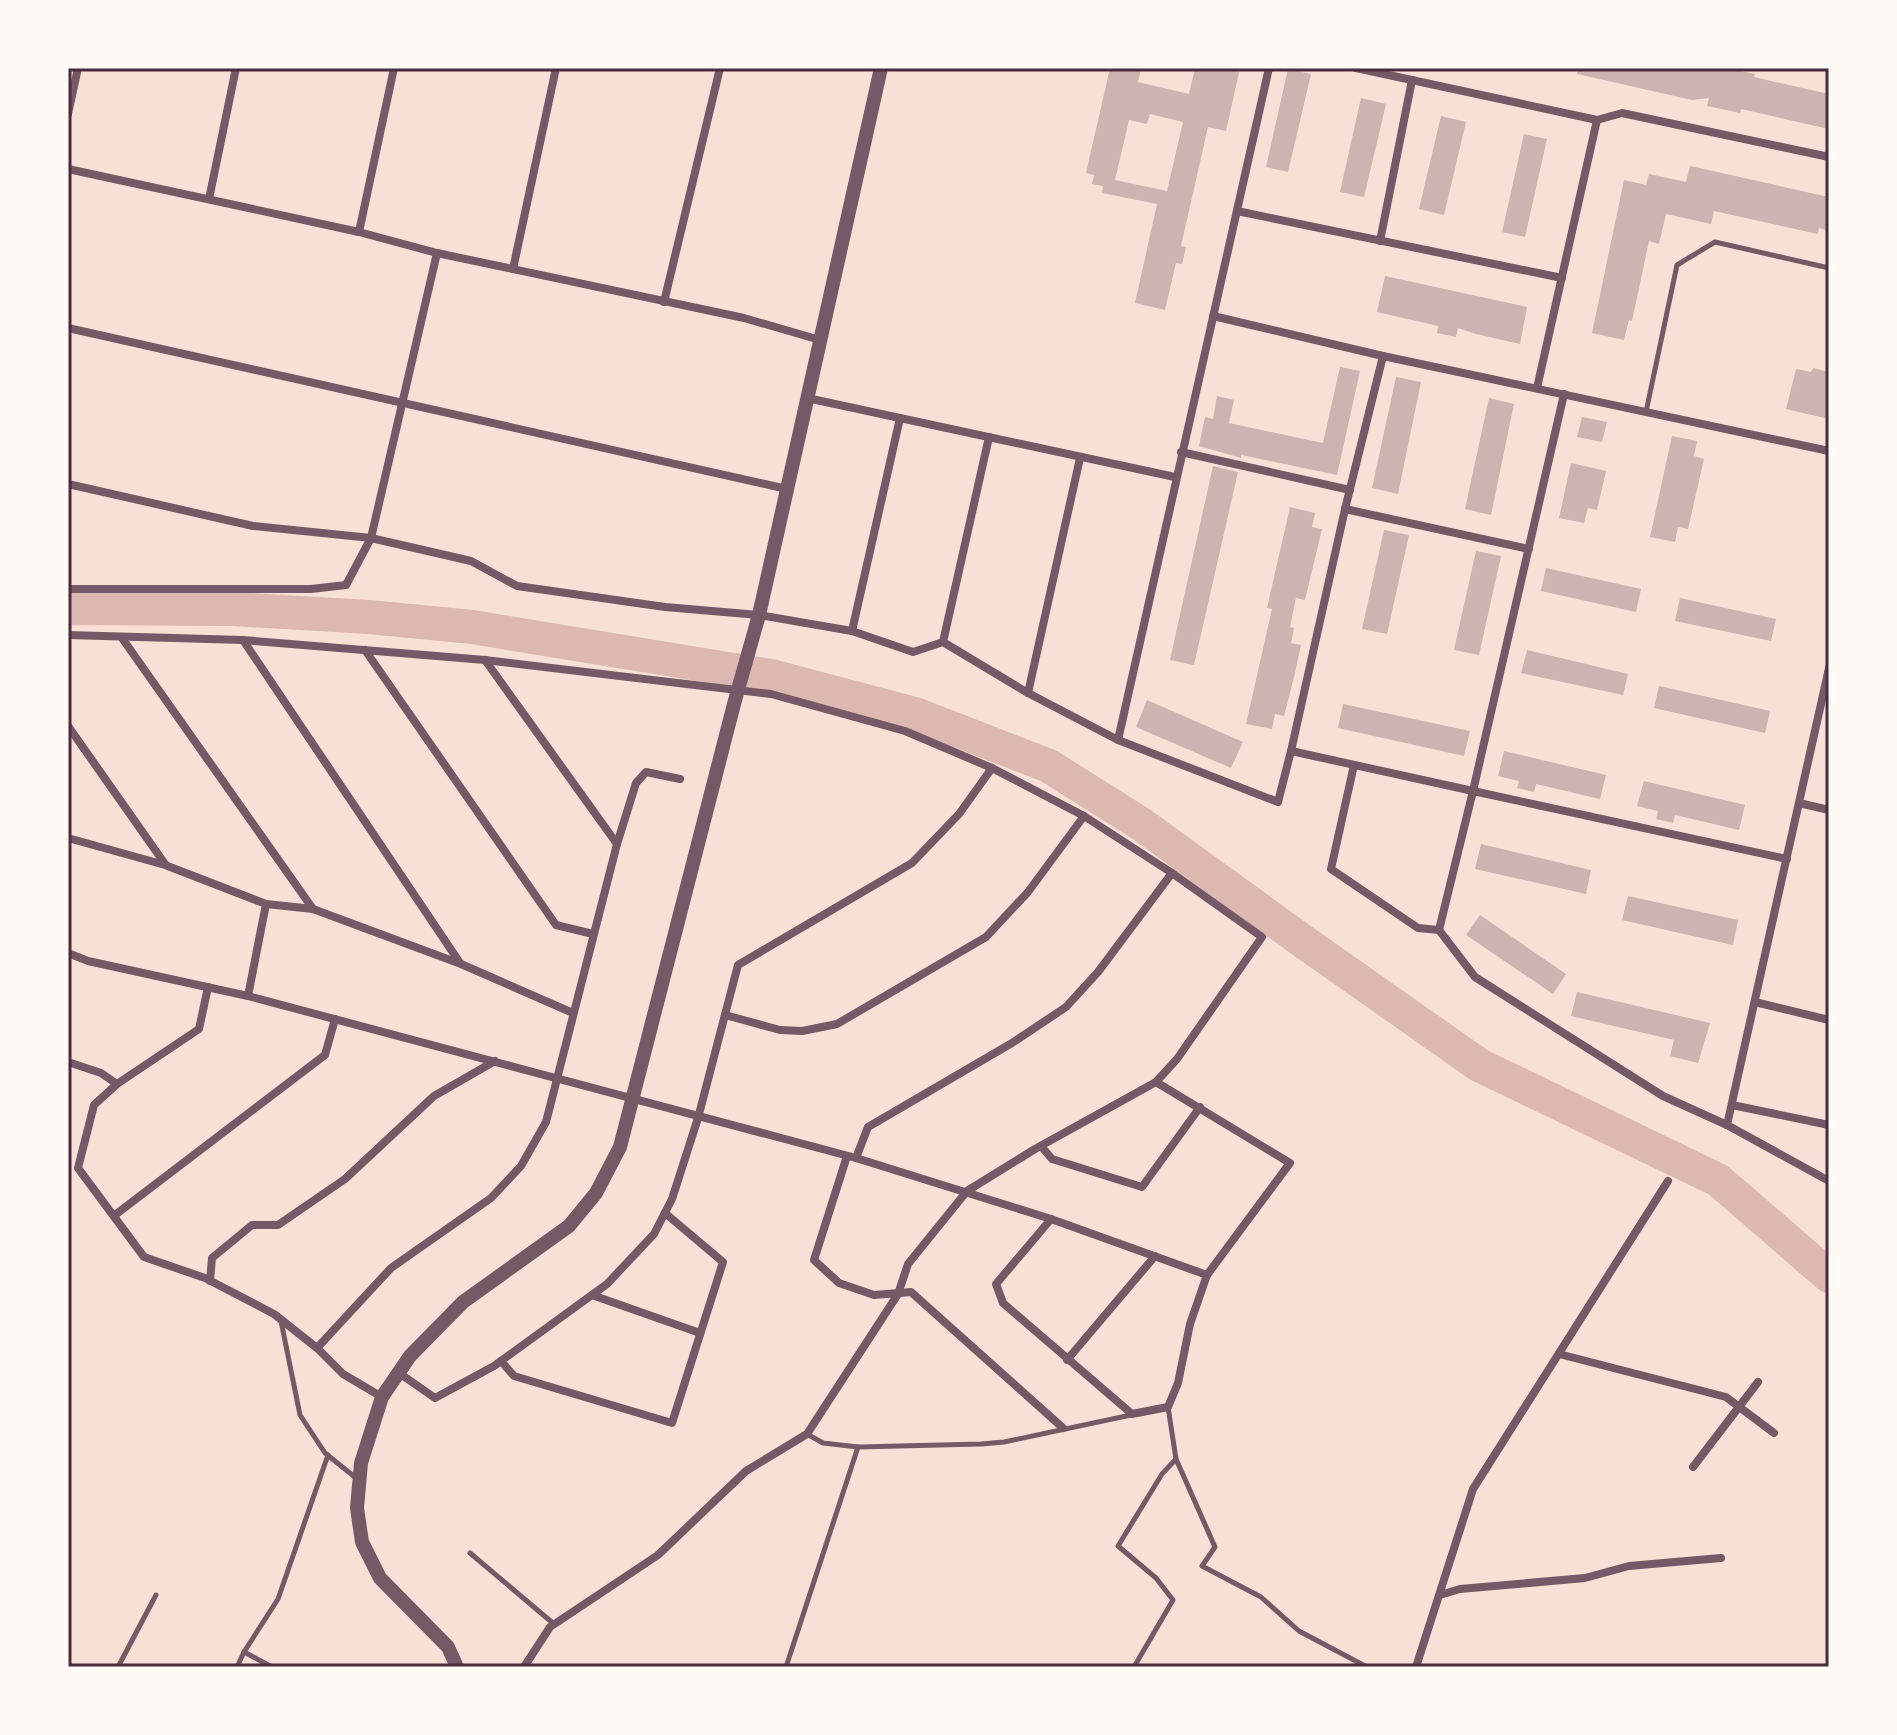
<svg xmlns="http://www.w3.org/2000/svg" width="1897" height="1735" viewBox="0 0 1897 1735" font-family="Helvetica,sans-serif">
	<rect width="100%" height="100%" fill="#f7e1d7"/>
	<g fill="none" stroke-linecap="round" stroke-linejoin="round">
		<polyline stroke="#dcb8b0" stroke-width="34" points="68,608 233,609 369,617 472,627 771,676 918,715 1049,766 1141,824 1304,942 1479,1065 1718,1180 1829,1276"/>
	</g>
	<g fill="#ccb4b1" fill-rule="evenodd">
		<path d="M 1110,68 L 1141,68 L 1138,82 L 1189,94 L 1195,68 L 1240,68 L 1226,131 L 1208,127 L 1181,246 L 1186,247 L 1182,264 L 1176,263 L 1165,310 L 1135,303 L 1157,204 L 1102,193 L 1103,186 L 1092,184 L 1094,175 L 1086,173 ZM 1150,114 L 1183,122 L 1167,191 L 1115,180 L 1129,120 L 1147,124 Z"/>
		<polygon points="1578,68 1727,68 1755,74 1754,77 1829,94 1829,129 1741,109 1740,113 1707,106 1709,98 1692,100 1577,74"/>
		<polygon points="1288,69 1311,74 1288,172 1266,167"/>
		<polygon points="1361,98 1386,104 1364,197 1340,192"/>
		<polygon points="1441,116 1466,122 1444,215 1419,209"/>
		<polygon points="1524,134 1547,139 1525,237 1502,232"/>
		<polygon points="1690,166 1829,197 1829,231 1819,228 1818,234 1714,211 1711,224 1666,214 1659,244 1649,241 1632,321 1629,320 1624,340 1592,333 1624,180 1646,185 1649,174 1686,182"/>
		<polygon points="1385,276 1527,307 1520,344 1476,334 1458,328 1456,337 1437,333 1438,326 1377,312"/>
		<polygon points="1340,367 1360,371 1337,475 1241,455 1241,458 1199,446 1205,417 1213,419 1217,396 1234,400 1229,423 1323,443"/>
		<polygon points="1813,368 1829,372 1829,419 1786,409 1796,369 1811,372"/>
		<polygon points="1396,377 1421,382 1398,494 1372,488"/>
		<polygon points="1489,398 1514,404 1491,515 1465,509"/>
		<polygon points="1582,417 1607,422 1602,442 1577,437"/>
		<polygon points="1672,436 1697,441 1694,456 1704,459 1688,529 1678,527 1675,542 1650,537"/>
		<polygon points="1571,463 1606,471 1597,510 1588,508 1584,523 1559,518"/>
		<polygon points="1213,466 1238,472 1194,665 1170,660"/>
		<polygon points="1290,507 1315,513 1312,527 1322,529 1305,600 1296,598 1290,627 1294,628 1291,643 1301,645 1294,677 1284,716 1275,714 1272,729 1246,724 1272,609 1267,608"/>
		<polygon points="1384,530 1409,535 1387,634 1362,629"/>
		<polygon points="1476,551 1501,556 1479,655 1454,650"/>
		<polygon points="1546,568 1641,589 1636,612 1541,591"/>
		<polygon points="1680,598 1776,619 1771,641 1675,621"/>
		<polygon points="1527,650 1628,674 1623,695 1521,673"/>
		<polygon points="1659,686 1770,711 1765,733 1654,708"/>
		<polygon points="1147,700 1243,742 1231,768 1136,727"/>
		<polygon points="1343,704 1470,731 1464,756 1338,728"/>
		<polygon points="1504,751 1606,775 1600,799 1536,784 1534,792 1517,788 1519,781 1498,776"/>
		<polygon points="1644,781 1745,805 1739,830 1675,815 1673,823 1656,819 1658,811 1637,806"/>
		<polygon points="1481,844 1591,870 1586,894 1475,869"/>
		<polygon points="1628,896 1738,920 1733,945 1622,920"/>
		<polygon points="1480,915 1566,974 1553,994 1466,935"/>
		<polygon points="1577,992 1710,1023 1698,1063 1670,1056 1674,1040 1571,1016"/>
	</g>
	<g fill="none" stroke-linecap="round" stroke-linejoin="round">
		<g stroke="#755966" stroke-width="5">
			<polyline points="1646,412 1677,265 1715,242 1829,268"/>
			<polyline points="281,1321 300,1415 325,1453 356,1478"/>
			<polyline points="1168,1407 1176,1459 1215,1547 1202,1566 1261,1597 1299,1631 1367,1667"/>
			<polyline points="807,1434 823,1443 858,1447 981,1444 1004,1442 1131,1415"/>
			<polyline points="470,1553 554,1624"/>
			<polyline points="244,1652 278,1599 328,1455"/>
			<polyline points="118,1667 156,1595"/>
			<polyline points="237,1667 244,1652 272,1667"/>
			<polyline points="786,1667 858,1447"/>
			<polyline points="1134,1667 1173,1600 1156,1578 1118,1546 1162,1474 1176,1459"/>
		</g>
		<g stroke="#755966" stroke-width="8">
			<polyline points="1356,68 1597,120 1622,113 1829,157"/>
			<polyline points="68,114 78,68"/>
			<polyline points="68,169 359,232 437,253 744,318 820,340"/>
			<polyline points="209,199 236,68"/>
			<polyline points="1237,211 1562,278"/>
			<polyline points="359,232 394,68"/>
			<polyline points="1380,241 1412,80"/>
			<polyline points="513,269 556,68"/>
			<polyline points="664,302 720,68"/>
			<polyline points="1213,316 1383,356 1829,451"/>
			<polyline points="68,328 787,489"/>
			<polyline points="1383,356 1345,509 1291,751 1473,791 1439,930 1475,977 1663,1096 1727,1125 1829,1181"/>
			<polyline points="1537,388 1597,120"/>
			<polyline points="1564,394 1473,791 1787,859"/>
			<polyline points="807,398 1175,477"/>
			<polyline points="1181,452 1350,490"/>
			<polyline points="68,484 253,526 371,538 471,561 517,586 665,607 759,615 852,631 913,652 943,642 1028,693 1118,740 1269,68"/>
			<polyline points="1345,509 1529,549"/>
			<polyline points="68,589 311,589 346,585 371,538 437,253"/>
			<polyline points="852,631 900,418"/>
			<polyline points="68,635 243,640 485,660 771,694 905,731 992,768 1084,816 1172,873 1262,937 1177,1059 1156,1082 1290,1163 1207,1275 1051,1219 856,1158 248,996 88,961 68,953"/>
			<polyline points="122,638 313,909"/>
			<polyline points="243,640 460,963"/>
			<polyline points="943,642 989,437"/>
			<polyline points="365,650 556,925 593,934"/>
			<polyline points="1028,693 1080,458"/>
			<polyline points="68,726 165,864"/>
			<polyline points="1118,740 1278,802 1291,751"/>
			<polyline points="1354,765 1331,869 1418,928 1439,930"/>
			<polyline points="1799,803 1829,810"/>
			<polyline points="68,838 165,865 266,904 313,909 461,964 573,1013"/>
			<polyline points="617,844 636,783 646,772 680,779"/>
			<polyline points="248,996 266,904"/>
			<polyline points="1755,1002 1829,1020"/>
			<polyline points="725,1015 780,1030 802,1031 837,1024 986,937 1028,892 1084,816"/>
			<polyline points="68,1062 101,1073 117,1084 94,1105 78,1168 144,1257 205,1278 274,1314 317,1348 343,1374 382,1397"/>
			<polyline points="117,1084 199,1029 208,987"/>
			<polyline points="1732,1105 1829,1125"/>
			<polyline points="1727,1125 1829,668"/>
			<polyline points="1041,1146 1052,1159 1142,1187 1200,1107"/>
			<polyline points="847,1156 814,1260 839,1283 874,1295 911,1292 1063,1428"/>
			<polyline points="856,1158 868,1127 1012,1043 1066,1007 1098,972 1172,873"/>
			<polyline points="115,1215 325,1055 335,1019"/>
			<polyline points="1051,1219 996,1284 1003,1303 1132,1414 1168,1407 1178,1383 1190,1324 1207,1275"/>
			<polyline points="210,1281 212,1258 252,1225 278,1225 345,1179 434,1096 495,1061"/>
			<polyline points="592,1295 700,1333"/>
			<polyline points="317,1348 391,1268 491,1198 521,1166 546,1122 617,844 485,660"/>
			<polyline points="1559,1354 1726,1397 1774,1433"/>
			<polyline points="1067,1360 1155,1256"/>
			<polyline points="501,1361 514,1376 672,1423 723,1262 665,1213"/>
			<polyline points="399,1373 435,1398 494,1366 607,1284 654,1234 672,1199 698,1118 738,965 912,863 959,814 992,768"/>
			<polyline points="1693,1467 1758,1382"/>
			<polyline points="1440,1595 1460,1589 1585,1578 1629,1566 1721,1558"/>
			<polyline points="524,1667 550,1627 658,1555 746,1471 807,1434 898,1294 908,1264 967,1191 1035,1149 1156,1082"/>
			<polyline points="1416,1667 1473,1489 1668,1181"/>
		</g>
		<polyline stroke="#755966" stroke-width="14" points="457,1667 448,1647 380,1578 362,1542 357,1508 361,1463 382,1397 410,1356 463,1302 569,1226 596,1193 620,1147 734,704 759,615 881,68"/>
	</g>
	<rect width="1897" height="1735" fill="none" stroke="#fffaf5" stroke-width="140"/>
	<rect x="70" y="70" width="1757" height="1595" fill="none" stroke="#4a2c40" stroke-width="3"/>
</svg>
